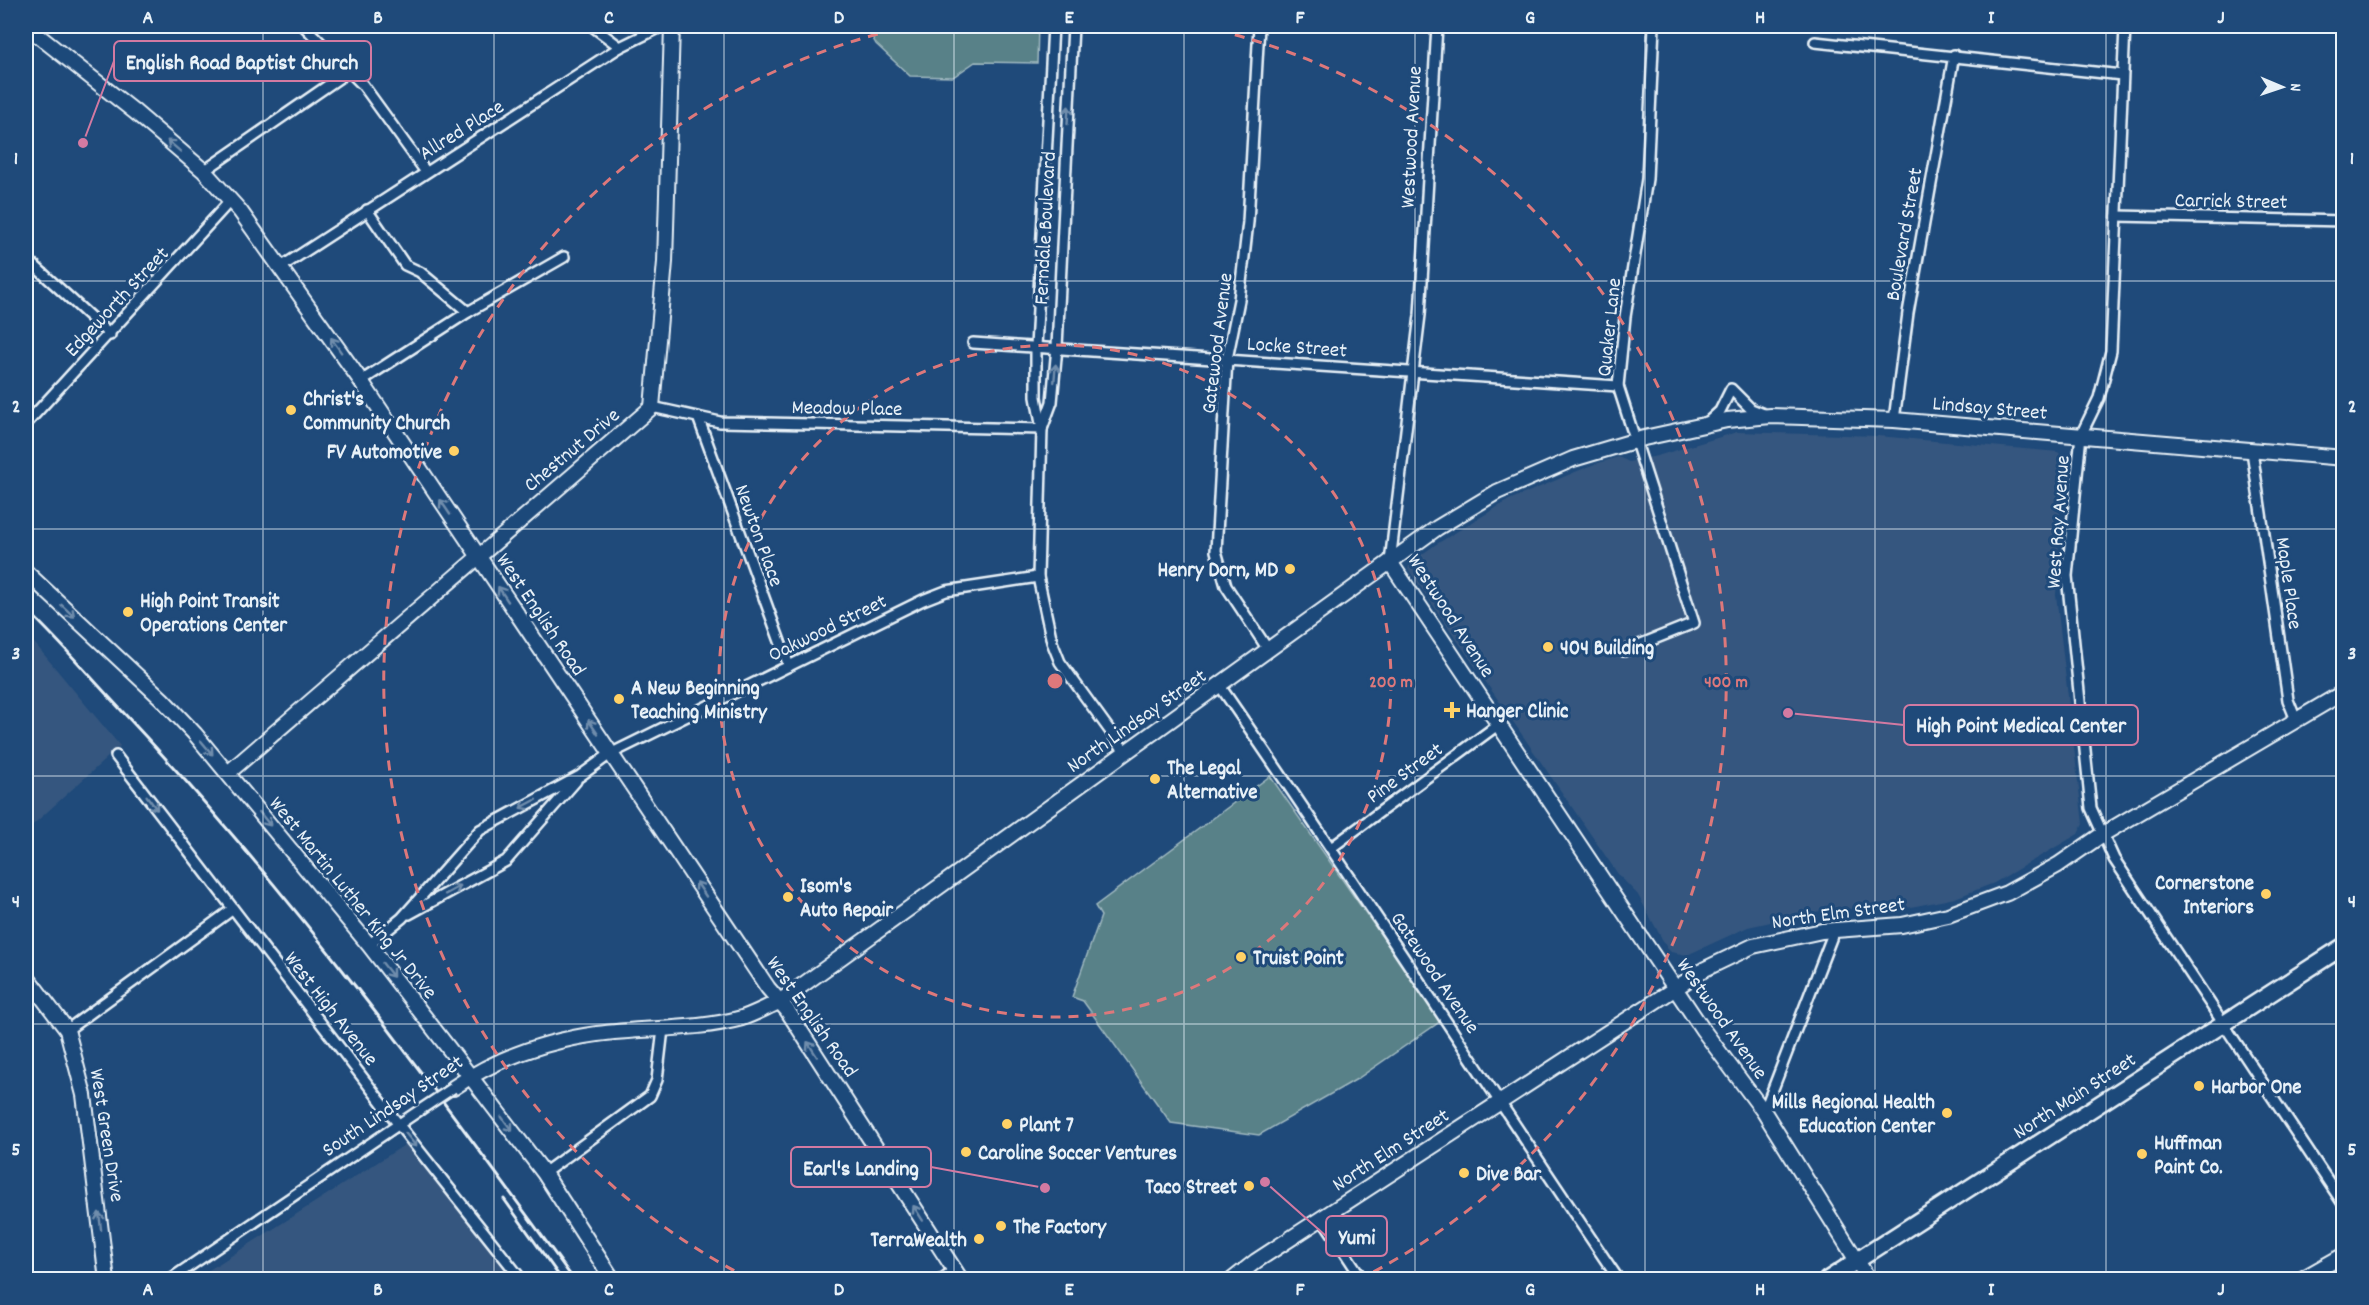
<svg xmlns="http://www.w3.org/2000/svg" width="2369" height="1305" viewBox="0 0 2369 1305" font-family="Dekko,sans-serif">
	<rect width="100%" height="100%" fill="#1f4a7a"/>
	<filter id="ink" filterUnits="userSpaceOnUse"><feTurbulence type="fractalNoise" baseFrequency=".0167" numOctaves="2"/><feDisplacementMap in="SourceGraphic" scale="12" xChannelSelector="R" yChannelSelector="G"/><feConvolveMatrix kernelMatrix="1 2 1 2 8 2 1 2 1" color-interpolation-filters="sRGB"/></filter>
	<g filter="url(#ink)">
		<g fill="#36577f">
			<polygon points="1737,432 1878,436 2058,452 2063,458 2056,595 2083,824 2078,834 1994,883 1955,898 1906,908 1831,909 1810,913 1748,927 1687,955 1671,952 1667,948 1638,895 1618,874 1408,569 1410,563 1435,545 1509,500 1592,465 1618,457 1629,462 1657,456"/>
			<polygon points="26,633 120,746 26,831"/>
			<polygon points="406,1144 515,1279 195,1279"/>
		</g>
		<g fill="#598188" stroke="#a0b9c0" stroke-width="1.5">
			<polygon points="866,26 1038,26 1037,63 975,62 953,77 910,76 876,44"/>
			<polygon points="1270,776 1441,1021 1357,1079 1259,1135 1171,1123 1083,1001 1072,997 1101,916 1095,906"/>
		</g>
		<g fill="none" stroke-linecap="round" stroke-linejoin="round">
			<defs>
				<g id="street">
					<polyline points="304,26 363,85 426,172"/>
					<polyline points="592,26 620,47"/>
					<polyline points="1053,26 1036,347 1036,397 1042,429 1038,577 1052,642 1060,662 1126,753"/>
					<polyline points="1259,26 1248,222 1239,300 1227,359 1216,551 1226,586 1269,651"/>
					<polyline points="2125,26 2111,351 2099,398 2081,435 2067,576 2091,808 2114,859 2344,1205"/>
					<polyline points="1815,42 2122,75"/>
					<polyline points="204,171 349,71"/>
					<polyline points="367,210 405,265 420,272 468,312"/>
					<polyline points="2117,216 2344,221"/>
					<polyline points="26,258 110,335"/>
					<polyline points="281,267 620,47 663,26"/>
					<polyline points="973,343 1618,386"/>
					<polyline points="361,381 468,312 564,257"/>
					<polyline points="652,407 720,422 1042,429"/>
					<polyline points="698,417 789,666"/>
					<polyline points="1894,420 1908,313 1954,55"/>
					<polyline points="1708,422 1720,411 1731,389 1751,409 1766,415"/>
					<polyline points="26,424 231,200"/>
					<polyline points="1042,429 1052,402 1057,347 1073,26"/>
					<polyline points="2252,451 2288,700 2296,720"/>
					<polyline points="1390,562 1420,315 1437,26"/>
					<polyline points="1624,651 1694,623 1618,386 1625,317 1647,179 1654,26"/>
					<path d="M 1220,686 C 1356,882 1485,1082 1619,1280"/>
					<polyline points="116,756 399,1125 522,1280"/>
					<polyline points="1331,848 1499,724"/>
					<polyline points="409,914 506,861 576,781"/>
					<polyline points="369,945 402,918 480,830 580,776 610,754 923,600 946,591 1038,577"/>
					<polyline points="26,996 36,988"/>
					<polyline points="67,1030 233,909"/>
					<polyline points="1764,1112 1834,931"/>
					<polyline points="544,1173 650,1096 657,1080 663,1029"/>
					<polyline points="1322,1218 1363,1280"/>
					<polyline points="169,1280 420,1110"/>
					<polyline points="941,1280 955,1269"/>
				</g>
				<g id="secondary">
					<polyline points="26,26 135,112 204,171 240,211 361,381 768,988 787,1010 961,1280"/>
					<polyline points="1390,562 1703,1030 1764,1112 1869,1280"/>
					<polyline points="26,572 162,699 195,734 369,945 470,1076 544,1173 613,1280"/>
					<polyline points="228,773 652,407 665,262 672,26"/>
					<polyline points="26,976 67,1030 84,1095 107,1280"/>
					<path d="M 453,1088 C 495,1059 546,1041 597,1034 C 645,1027 695,1031 742,1018 C 754,1014 767,1007 779,1002 L 1437,528 L 1497,492 L 1573,459 L 1644,438 L 1727,420 L 1771,416 L 1894,420 L 2344,458"/>
					<polyline points="1232,1280 1256,1261 1705,969 1753,946 1822,931 1902,925 1948,915 2007,893 2058,865 2103,834 2344,692"/>
					<polyline points="2300,1280 2344,1255"/>
					<polyline points="2333,1280 2344,1272"/>
				</g>
				<polyline id="primary" points="1827,1280 2344,946"/>
			</defs>
			<use href="#street" stroke="#e8f1f8" stroke-width="14"/>
			<use href="#secondary" stroke="#e8f1f8" stroke-width="18"/>
			<use href="#primary" stroke="#e8f1f8" stroke-width="20"/>
			<use href="#street" stroke="#1f4a7a" stroke-width="9"/>
			<use href="#secondary" stroke="#1f4a7a" stroke-width="14"/>
			<use href="#primary" stroke="#1f4a7a" stroke-width="15"/>
			<g stroke="#e8f1f8" stroke-width="3">
				<path d="M 26,609 C 60,641 90,677 122,711 C 288,888 431,1083 574,1280"/>
				<polyline points="504,1199 562,1280"/>
			</g>
			<defs>
				<polyline id="street-bridge" points="420,1110 453,1088"/>
			</defs>
			<use href="#street-bridge" stroke="#e8f1f8" stroke-width="14" stroke-linecap="butt"/>
			<use href="#street-bridge" stroke="#1f4a7a" stroke-width="9"/>
		</g>
		<defs><path id="oneway-shaft" d="M-6 0H5M1.5-3L5.5 0L1.5 3" fill="none" stroke-width="1.6" stroke-linecap="round" stroke-linejoin="round" transform="scale(1.5)"/></defs>
		<g stroke="#6f8dac">
			<use href="#oneway-shaft" transform="translate(1068 115) rotate(-87)"/>
			<use href="#oneway-shaft" transform="translate(174 146) rotate(-139)"/>
			<use href="#oneway-shaft" transform="translate(336 345) rotate(-125)"/>
			<use href="#oneway-shaft" transform="translate(1055 373) rotate(-85)"/>
			<use href="#oneway-shaft" transform="translate(445 507) rotate(-124)"/>
			<use href="#oneway-shaft" transform="translate(503 594) rotate(-124)"/>
			<use href="#oneway-shaft" transform="translate(68 611) rotate(43)"/>
			<use href="#oneway-shaft" transform="translate(593 727) rotate(-124)"/>
			<use href="#oneway-shaft" transform="translate(207 748) rotate(50)"/>
			<use href="#oneway-shaft" transform="translate(152 803) rotate(53)"/>
			<use href="#oneway-shaft" transform="translate(528 804) rotate(152)"/>
			<use href="#oneway-shaft" transform="translate(265 819) rotate(51)"/>
			<use href="#oneway-shaft" transform="translate(701 889) rotate(-124)"/>
			<use href="#oneway-shaft" transform="translate(453 890) rotate(-29)"/>
			<use href="#oneway-shaft" transform="translate(388 970) rotate(52)"/>
			<use href="#oneway-shaft" transform="translate(812 1049) rotate(-123)"/>
			<use href="#oneway-shaft" transform="translate(507 1124) rotate(53)"/>
			<use href="#oneway-shaft" transform="translate(411 1140) rotate(51)"/>
			<use href="#oneway-shaft" transform="translate(918 1213) rotate(-123)"/>
			<use href="#oneway-shaft" transform="translate(100 1221) rotate(-97)"/>
		</g>
	</g>
	<path fill="none" stroke="#e8f1f8" stroke-width="1.5" stroke-opacity="0.55" d="M 263,26 L 263,1280M 494,26 L 494,1280M 724,26 L 724,1280M 954,26 L 954,1280M 1184,26 L 1184,1280M 1415,26 L 1415,1280M 1645,26 L 1645,1280M 1875,26 L 1875,1280M 2106,26 L 2106,1280M 26,281 L 2344,281M 26,529 L 2344,529M 26,776 L 2344,776M 26,1024 L 2344,1024"/>
	<g fill="none" stroke="#dd787b" stroke-width="3" stroke-dasharray="10 8">
		<circle cx="1055" cy="681" r="336"/>
		<path d="M750 1279A671 671 0 0 1 910 26M1200 26A671 671 0 0 1 1360 1279"/>
	</g>
	<g fill="#ffd166" stroke="#1f4a7a" stroke-width="2">
		<circle cx="291" cy="410" r="6"/>
		<circle cx="454" cy="451" r="6"/>
		<circle cx="1290" cy="569" r="6"/>
		<circle cx="128" cy="612" r="6"/>
		<circle cx="1548" cy="647" r="6"/>
		<circle cx="619" cy="699" r="6"/>
		<path d="M1449 701h6v6h6v6h-6v6h-6v-6h-6v-6h6z"/>
		<circle cx="1155" cy="779" r="6"/>
		<circle cx="2266" cy="894" r="6"/>
		<circle cx="788" cy="897" r="6"/>
		<circle cx="1241" cy="957" r="6"/>
		<circle cx="2199" cy="1086" r="6"/>
		<circle cx="1947" cy="1113" r="6"/>
		<circle cx="1007" cy="1124" r="6"/>
		<circle cx="966" cy="1152" r="6"/>
		<circle cx="2142" cy="1154" r="6"/>
		<circle cx="1464" cy="1173" r="6"/>
		<circle cx="1249" cy="1186" r="6"/>
		<circle cx="1001" cy="1226" r="6"/>
		<circle cx="979" cy="1239" r="6"/>
	</g>
	<g text-anchor="middle" stroke-width="6" stroke-linejoin="round" paint-order="stroke">
		<g font-size="21" fill="#e8f1f8" stroke="#1f4a7a">
			<text transform="translate(461 129) rotate(-32)" y="7">Allred Place</text>
			<text transform="translate(1410 137) rotate(-87)" y="7">Westwood Avenue</text>
			<text transform="translate(2231 200) rotate(1)" y="7">Carrick Street</text>
			<text transform="translate(1044 228) rotate(-87)" y="7">Ferndale Boulevard</text>
			<text transform="translate(1903 234) rotate(-80)" y="7">Boulevard Street</text>
			<text transform="translate(116 301) rotate(-47)" y="7">Edgeworth Street</text>
			<text transform="translate(1608 327) rotate(-84)" y="7">Quaker Lane</text>
			<text transform="translate(1216 343) rotate(-83)" y="7">Gatewood Avenue</text>
			<text transform="translate(1297 346) rotate(4)" y="7">Locke Street</text>
			<text transform="translate(847 407) rotate(1)" y="7">Meadow Place</text>
			<text transform="translate(1990 407) rotate(5)" y="7">Lindsay Street</text>
			<text transform="translate(571 449) rotate(-40)" y="7">Chestnut Drive</text>
			<text transform="translate(2057 522) rotate(-86)" y="7">West Ray Avenue</text>
			<text transform="translate(760 535) rotate(70)" y="7">Newton Place</text>
			<text transform="translate(2290 583) rotate(82)" y="7">Maple Place</text>
			<text transform="translate(542 614) rotate(56)" y="7">West English Road</text>
			<text transform="translate(1452 615) rotate(57)" y="7">Westwood Avenue</text>
			<text transform="translate(827 627) rotate(-26)" y="7">Oakwood Street</text>
			<text transform="translate(1136 720) rotate(-35)" y="7">North Lindsay Street</text>
			<text transform="translate(1404 772) rotate(-36)" y="7">Pine Street</text>
			<text transform="translate(354 897) rotate(51)" y="7">West Martin Luther King Jr Drive</text>
			<text transform="translate(1838 912) rotate(-8)" y="7">North Elm Street</text>
			<text transform="translate(1436 972) rotate(56)" y="7">Gatewood Avenue</text>
			<text transform="translate(332 1008) rotate(52)" y="7">West High Avenue</text>
			<text transform="translate(813 1016) rotate(55)" y="7">West English Road</text>
			<text transform="translate(1723 1018) rotate(55)" y="7">Westwood Avenue</text>
			<text transform="translate(2074 1095) rotate(-33)" y="7">North Main Street</text>
			<text transform="translate(392 1105) rotate(-34)" y="7">South Lindsay Street</text>
			<text transform="translate(108 1135) rotate(81)" y="7">West Green Drive</text>
			<text transform="translate(1390 1149) rotate(-33)" y="7">North Elm Street</text>
		</g>
		<g font-size="21" font-weight="bold" fill="#e8f1f8" stroke="#1f4a7a" text-anchor="start">
			<text x="303" y="405">Christ's<tspan x="303" dy="24">Community Church</tspan></text>
			<text x="442" y="458" text-anchor="end">FV Automotive</text>
			<text x="1278" y="576" text-anchor="end">Henry Dorn, MD</text>
			<text x="140" y="607">High Point Transit<tspan x="140" dy="24">Operations Center</tspan></text>
			<text x="1560" y="654">404 Building</text>
			<text x="631" y="694">A New Beginning<tspan x="631" dy="24">Teaching Ministry</tspan></text>
			<text x="1466" y="717">Hanger Clinic</text>
			<text x="1167" y="774">The Legal<tspan x="1167" dy="24">Alternative</tspan></text>
			<text x="2254" y="889" text-anchor="end">Cornerstone<tspan x="2254" dy="24">Interiors</tspan></text>
			<text x="800" y="892">Isom's<tspan x="800" dy="24">Auto Repair</tspan></text>
			<text x="1253" y="964">Truist Point</text>
			<text x="2211" y="1093">Harbor One</text>
			<text x="1935" y="1108" text-anchor="end">Mills Regional Health<tspan x="1935" dy="24">Education Center</tspan></text>
			<text x="1019" y="1131">Plant 7</text>
			<text x="2154" y="1149">Huffman<tspan x="2154" dy="24">Paint Co.</tspan></text>
			<text x="978" y="1159">Caroline Soccer Ventures</text>
			<text x="1476" y="1180">Dive Bar</text>
			<text x="1237" y="1193" text-anchor="end">Taco Street</text>
			<text x="1013" y="1233">The Factory</text>
			<text x="967" y="1246" text-anchor="end">TerraWealth</text>
		</g>
	</g>
	<circle cx="1055" cy="681" r="9" fill="#dd787b" stroke="#1f4a7a" stroke-width="3"/>
	<g font-size="18" text-anchor="middle" font-weight="bold" fill="#dd787b" stroke="#1f4a7a" stroke-width="6" stroke-linejoin="round" paint-order="stroke">
		<text x="1391" y="687">200 m</text>
		<text x="1726" y="687">400 m</text>
	</g>
	<path fill="none" stroke="#d37aa2" stroke-width="2" d="M83 143L114 61M1788 713L1904 725M1045 1188L931 1167M1265 1182L1326 1236"/>
	<g fill="#d37aa2" stroke="#1f4a7a" stroke-width="2">
		<circle cx="83" cy="143" r="6"/>
		<circle cx="1788" cy="713" r="6"/>
		<circle cx="1045" cy="1188" r="6"/>
		<circle cx="1265" cy="1182" r="6"/>
	</g>
	<g fill="#1f4a7a" stroke="#d37aa2" stroke-width="2">
		<rect x="114" y="41" width="257" height="40" rx="6"/>
		<rect x="1904" y="705" width="234" height="40" rx="6"/>
		<rect x="791" y="1147" width="140" height="40" rx="6"/>
		<rect x="1326" y="1216" width="61" height="40" rx="6"/>
	</g>
	<g font-size="22" text-anchor="middle" font-weight="bold" fill="#e8f1f8">
		<text x="242" y="69">English Road Baptist Church</text>
		<text x="2021" y="732">High Point Medical Center</text>
		<text x="861" y="1175">Earl's Landing</text>
		<text x="1357" y="1244">Yumi</text>
	</g>
	<rect width="2369" height="1305" fill="none" stroke="#1f4a7a" stroke-width="66"/>
	<g transform="translate(2282 87) rotate(92)" stroke="#1f4a7a" stroke-width="4.5" paint-order="stroke">
	<path d="M0-4.5L10 22L0 15L-10 22Z" fill="#e8f1f8"/>
	<text y="-9" font-size="16" font-weight="bold" text-anchor="middle" fill="#e8f1f8">N</text>
	</g>
	<rect x="33" y="33" width="2303" height="1239" fill="none" stroke="#e8f1f8" stroke-width="2"/>
	<g font-size="20" text-anchor="middle" font-weight="bold" fill="#e8f1f8">
		<text x="148" y="23">A</text>
		<text x="378" y="23">B</text>
		<text x="609" y="23">C</text>
		<text x="839" y="23">D</text>
		<text x="1069" y="23">E</text>
		<text x="1300" y="23">F</text>
		<text x="1530" y="23">G</text>
		<text x="1760" y="23">H</text>
		<text x="1991" y="23">I</text>
		<text x="2221" y="23">J</text>
		<text x="16" y="164">1</text>
		<text x="2352" y="164">1</text>
		<text x="16" y="412">2</text>
		<text x="2352" y="412">2</text>
		<text x="16" y="659">3</text>
		<text x="2352" y="659">3</text>
		<text x="16" y="907">4</text>
		<text x="2352" y="907">4</text>
		<text x="16" y="1155">5</text>
		<text x="2352" y="1155">5</text>
		<text x="148" y="1295">A</text>
		<text x="378" y="1295">B</text>
		<text x="609" y="1295">C</text>
		<text x="839" y="1295">D</text>
		<text x="1069" y="1295">E</text>
		<text x="1300" y="1295">F</text>
		<text x="1530" y="1295">G</text>
		<text x="1760" y="1295">H</text>
		<text x="1991" y="1295">I</text>
		<text x="2221" y="1295">J</text>
	</g>
</svg>
